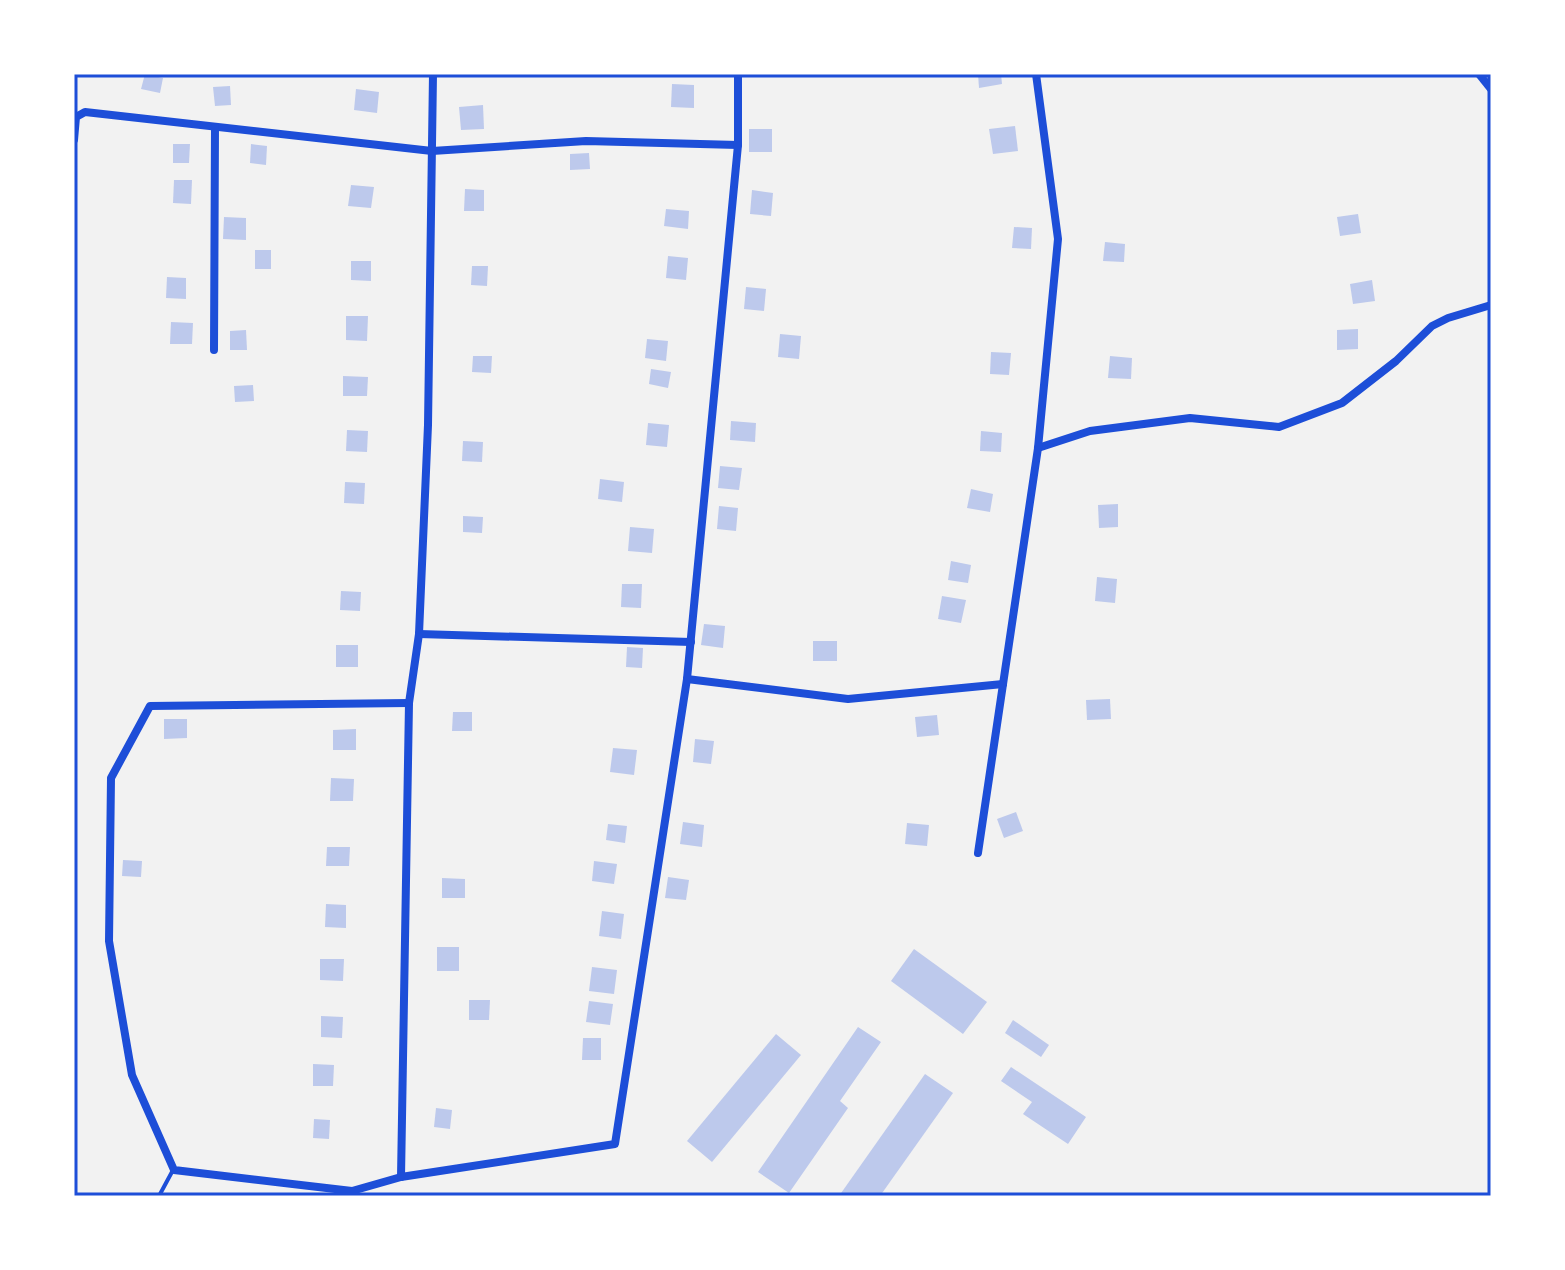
<svg xmlns="http://www.w3.org/2000/svg" width="1565" height="1270" viewBox="0 0 1565 1270" font-family="Inter,sans-serif">
	<rect width="100%" height="100%" fill="#f2f2f2"/>
	<g fill="#bdc9ec">
		<polygon points="145,74 163,78 160,93 141,89"/>
		<polygon points="978,74 1001,74 1002,84 979,88"/>
		<polygon points="672,84 694,85 694,108 671,107"/>
		<polygon points="230,86 231,105 215,106 213,87"/>
		<polygon points="356,89 379,92 377,113 354,110"/>
		<polygon points="483,105 484,129 461,130 459,107"/>
		<polygon points="1015,126 1018,151 993,154 989,129"/>
		<rect x="749" y="129" width="23" height="23"/>
		<polygon points="173,144 190,144 189,163 173,163"/>
		<polygon points="251,144 267,146 266,165 250,163"/>
		<polygon points="589,153 590,169 570,170 570,154"/>
		<polygon points="174,180 192,180 191,204 173,203"/>
		<polygon points="351,185 374,187 371,208 348,206"/>
		<polygon points="465,189 484,190 484,211 464,211"/>
		<polygon points="752,190 773,193 771,216 750,214"/>
		<polygon points="666,209 689,211 688,229 664,226"/>
		<polygon points="1358,214 1361,233 1340,236 1337,217"/>
		<polygon points="224,217 246,218 246,240 223,239"/>
		<polygon points="1014,227 1032,228 1031,249 1012,248"/>
		<polygon points="1105,242 1125,244 1124,262 1103,261"/>
		<rect x="255" y="250" width="16" height="19"/>
		<polygon points="668,256 688,258 686,280 666,278"/>
		<polygon points="351,261 371,261 371,281 351,280"/>
		<polygon points="472,266 488,266 487,286 471,285"/>
		<polygon points="167,277 186,278 186,299 166,298"/>
		<polygon points="1372,280 1375,301 1353,304 1350,284"/>
		<polygon points="746,287 766,289 764,311 744,309"/>
		<polygon points="346,316 368,316 367,341 346,340"/>
		<polygon points="171,322 193,323 192,344 170,344"/>
		<polygon points="1358,329 1358,349 1337,350 1337,330"/>
		<polygon points="246,330 247,350 230,350 230,331"/>
		<polygon points="780,334 801,336 799,359 778,357"/>
		<polygon points="647,339 668,341 666,361 645,358"/>
		<polygon points="991,352 1011,353 1009,375 990,374"/>
		<polygon points="473,356 492,356 491,373 472,372"/>
		<polygon points="1110,356 1132,358 1131,379 1108,378"/>
		<polygon points="651,369 671,372 668,388 649,384"/>
		<polygon points="343,376 368,377 367,396 343,396"/>
		<polygon points="253,385 254,401 235,402 234,386"/>
		<polygon points="731,421 756,423 755,442 730,440"/>
		<polygon points="648,423 669,425 667,447 646,445"/>
		<polygon points="347,430 368,431 367,452 346,451"/>
		<polygon points="981,431 1002,433 1001,452 980,451"/>
		<polygon points="463,441 483,442 482,462 462,461"/>
		<polygon points="720,466 742,468 739,490 718,488"/>
		<polygon points="600,479 624,482 622,502 598,499"/>
		<polygon points="345,482 365,483 364,504 344,503"/>
		<polygon points="971,489 993,494 990,512 967,508"/>
		<polygon points="1118,504 1118,527 1099,528 1098,505"/>
		<polygon points="719,506 738,508 736,531 717,529"/>
		<polygon points="463,516 483,517 482,533 463,532"/>
		<polygon points="630,527 654,529 652,553 628,551"/>
		<polygon points="951,561 971,565 968,583 948,580"/>
		<polygon points="1097,577 1117,579 1115,603 1095,601"/>
		<polygon points="622,584 642,584 641,608 621,607"/>
		<polygon points="341,591 361,592 360,611 340,610"/>
		<polygon points="942,596 966,600 961,623 938,619"/>
		<polygon points="704,624 725,626 723,648 701,645"/>
		<rect x="813" y="641" width="24" height="20"/>
		<rect x="336" y="645" width="22" height="22"/>
		<polygon points="627,647 643,648 642,668 626,667"/>
		<polygon points="1110,699 1111,719 1087,720 1086,700"/>
		<polygon points="453,712 472,712 472,731 452,731"/>
		<polygon points="937,715 939,735 917,737 915,717"/>
		<polygon points="164,719 187,719 187,738 164,739"/>
		<polygon points="356,729 356,750 333,750 333,730"/>
		<polygon points="695,739 714,741 711,764 693,762"/>
		<polygon points="613,748 637,750 634,775 610,772"/>
		<polygon points="331,778 354,779 353,801 330,801"/>
		<polygon points="1016,812 1023,831 1004,838 997,819"/>
		<polygon points="683,822 704,825 702,847 680,844"/>
		<polygon points="907,823 929,825 927,846 905,844"/>
		<polygon points="608,824 627,826 625,843 606,840"/>
		<polygon points="327,847 350,847 349,866 326,866"/>
		<polygon points="123,860 142,861 141,877 122,876"/>
		<polygon points="594,861 617,864 614,884 592,881"/>
		<polygon points="668,877 689,880 686,900 665,898"/>
		<polygon points="442,878 465,879 465,898 442,898"/>
		<polygon points="326,904 346,905 346,928 325,927"/>
		<polygon points="602,911 624,914 621,939 599,936"/>
		<rect x="437" y="947" width="22" height="24"/>
		<polygon points="914,949 987,1002 963,1034 891,981"/>
		<polygon points="320,959 344,959 343,981 320,980"/>
		<polygon points="592,967 617,970 614,994 589,991"/>
		<polygon points="469,1000 490,1000 489,1020 469,1020"/>
		<polygon points="589,1001 613,1004 610,1025 586,1022"/>
		<polygon points="321,1016 343,1017 342,1038 321,1037"/>
		<polygon points="1013,1020 1049,1045 1041,1057 1005,1033"/>
		<polygon points="858,1027 881,1042 840,1101 848,1108 789,1193 758,1172"/>
		<polygon points="776,1034 801,1055 712,1162 687,1141"/>
		<polygon points="583,1038 601,1038 601,1060 582,1060"/>
		<polygon points="313,1064 334,1065 333,1086 313,1086"/>
		<polygon points="1011,1067 1086,1117 1068,1144 1023,1114 1032,1102 1001,1081"/>
		<polygon points="925,1074 953,1093 880,1196 839,1196"/>
		<polygon points="436,1108 452,1110 450,1129 434,1127"/>
		<polygon points="314,1119 330,1120 329,1139 313,1138"/>
	</g>
	<g fill="none" stroke-linecap="round" stroke-linejoin="round">
		<polyline stroke="#1d4ed8" stroke-width="4" points="159,1196 173,1170"/>
		<g stroke="#1d4ed8" stroke-width="8">
			<polyline points="1479,74 1491,89"/>
			<polyline points="74,140 76,117 85,112 432,151 586,141 738,145"/>
			<polyline points="214,350 215,127"/>
			<polyline points="1038,448 1090,431 1190,418 1279,427 1342,403 1396,361 1432,326 1448,318 1491,305"/>
			<polyline points="419,634 691,642"/>
			<polyline points="687,679 848,699 1003,684"/>
			<polyline points="409,703 150,706 111,778 109,941 132,1075 174,1170 352,1191 401,1177 615,1144 687,679 738,145 738,74"/>
			<polyline points="978,853 1038,448 1058,239 1036,74"/>
			<polyline points="401,1177 409,703 419,634 428,425 433,74"/>
		</g>
	</g>
	<rect width="1565" height="1270" fill="none" stroke="#ffffff" stroke-width="152"/>
	<rect x="76" y="76" width="1413" height="1118" fill="none" stroke="#1d4ed8" stroke-width="3"/>
</svg>
